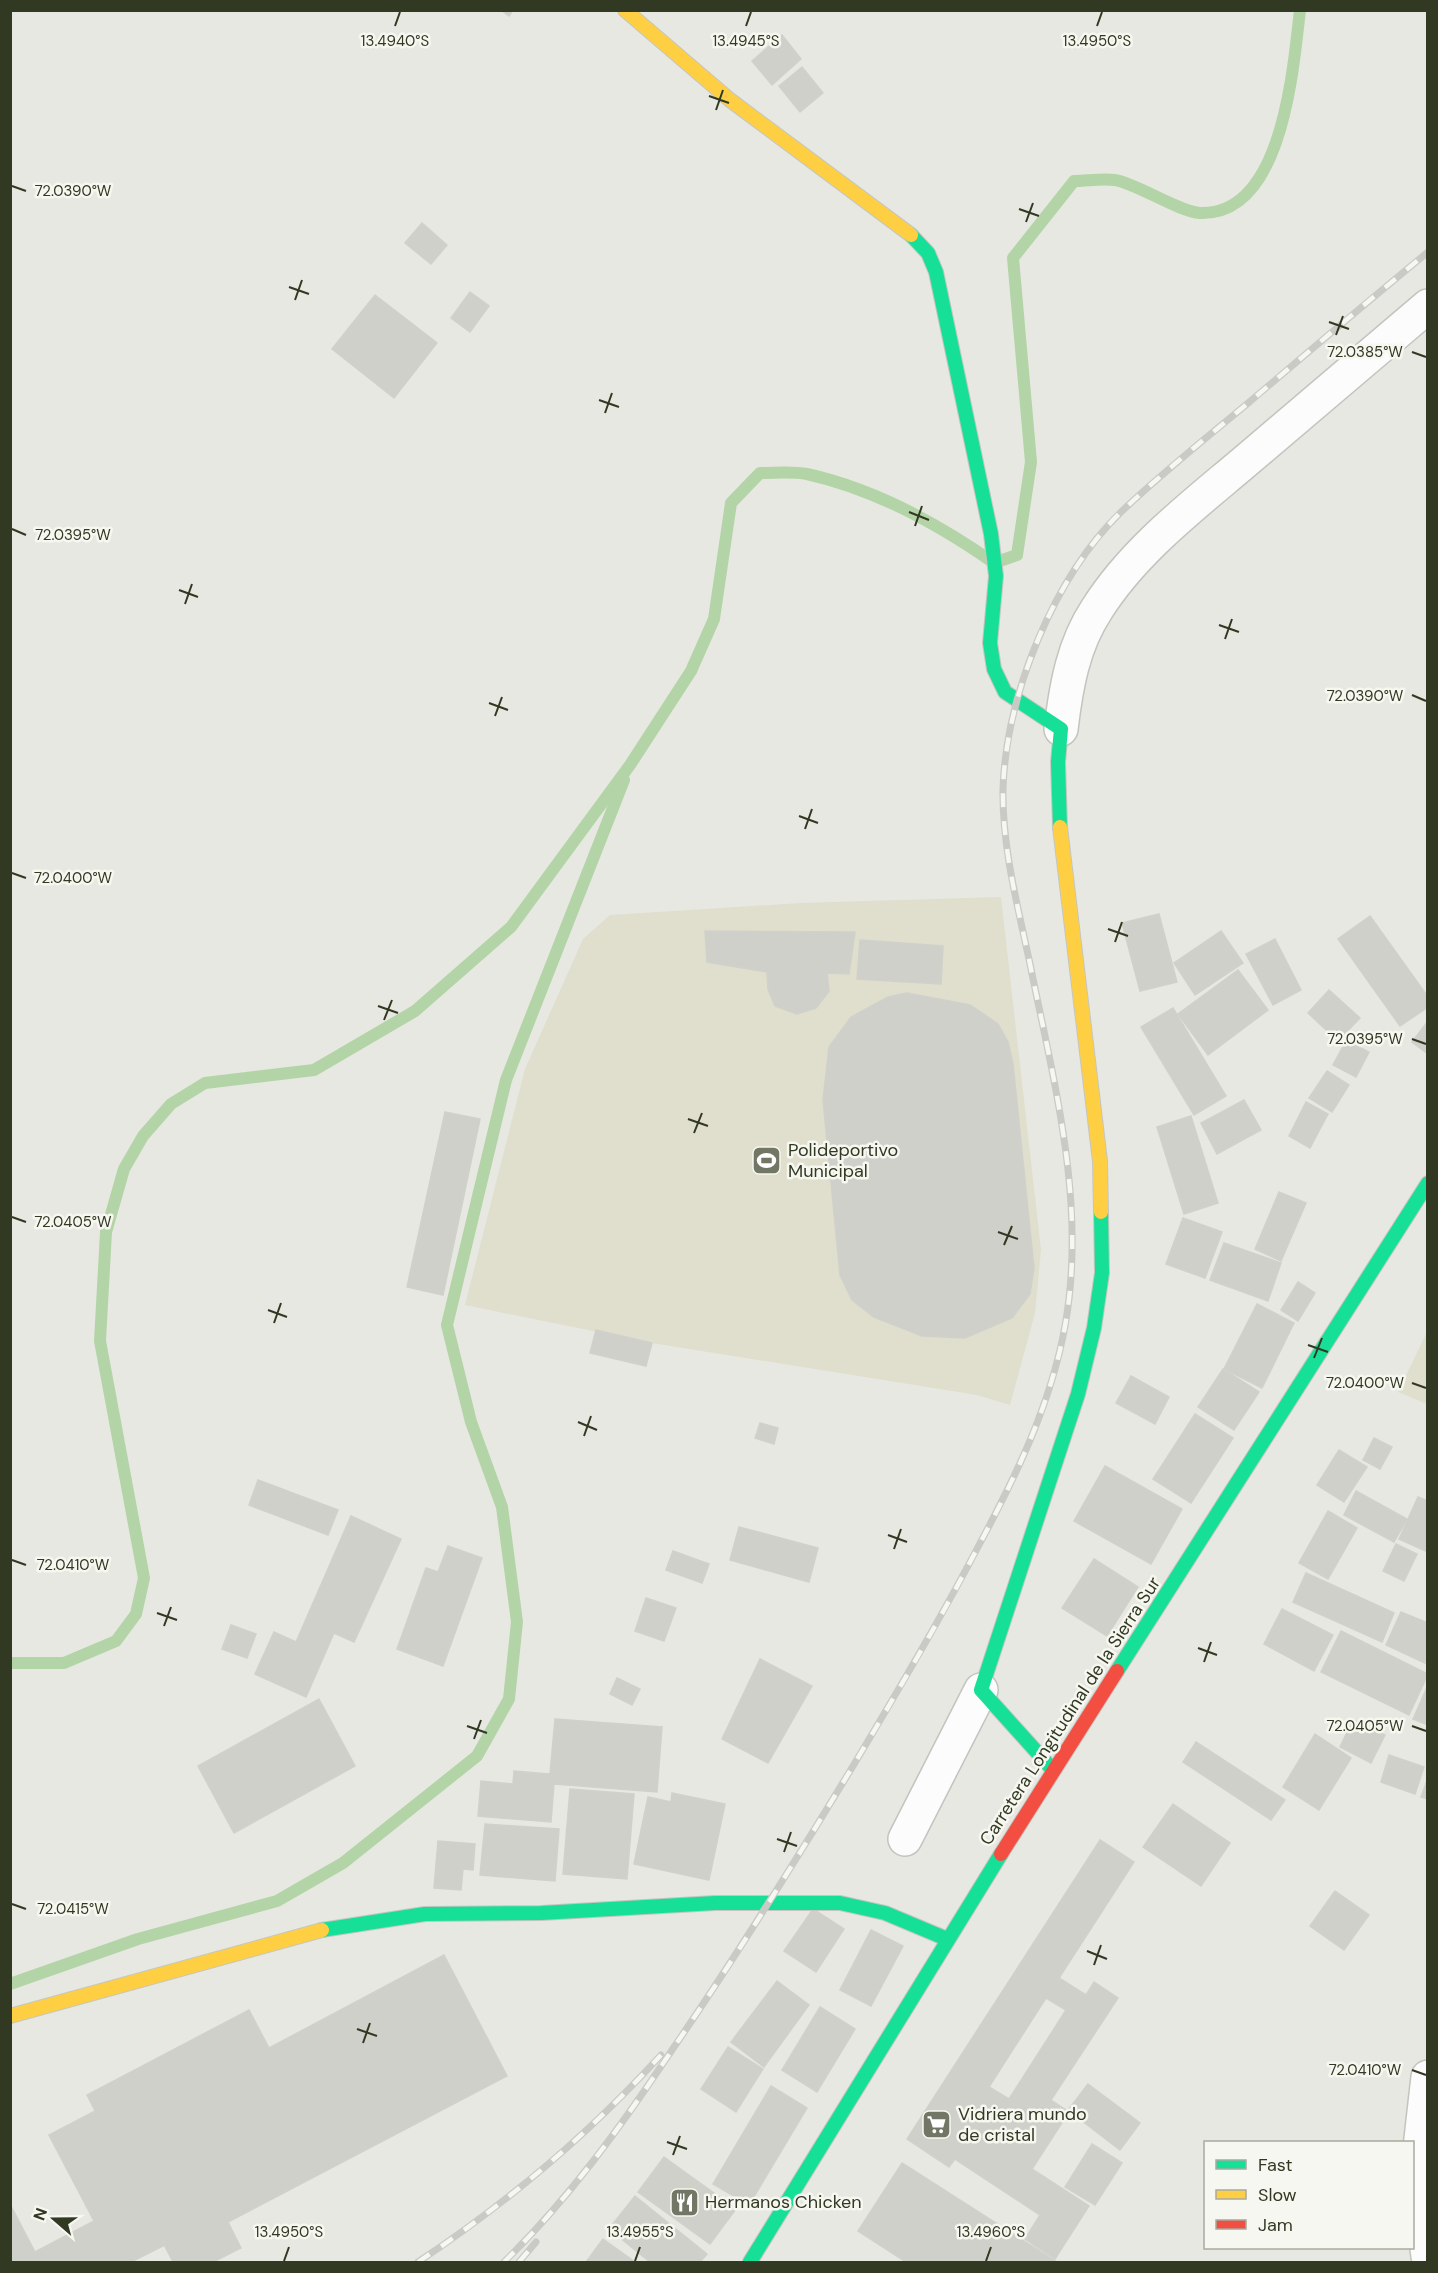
<svg xmlns="http://www.w3.org/2000/svg" width="1438" height="2273" viewBox="0 0 1438 2273" font-family="'DM Sans',sans-serif">
	<rect width="100%" height="100%" fill="#e7e8e2"/>
	<g fill="#e0decc">
		<polygon points="1001,897 1041,1250 1035,1313 1010,1405 977,1395 652,1343 465,1305 525,1069 583,939 610,915 801,903"/>
		<polygon points="1427,1332 1428,1404 1427,1404 1398,1392"/>
	</g>
	<g fill="none" stroke-linecap="round" stroke-linejoin="round">
		<g stroke="#b3d4a6" stroke-width="12">
			<path d="M 10,1663 L 64,1663 L 116,1641 L 136,1614 L 144,1578 L 100,1341 L 106,1232 L 124,1169 L 143,1136 L 171,1104 L 205,1083 L 314,1070 L 415,1011 L 511,927 L 630,765 L 691,671 L 714,619 L 731,503 L 760,473 C 775,473 792,471 807,474 C 875,489 937,523 994,563 L 1017,555 L 1031,462 L 1013,258 L 1074,181 C 1087,181 1102,178 1115,180 C 1138,184 1179,212 1200,213 C 1283,216 1293,69 1300,10"/>
			<polyline points="10,1984 138,1939 277,1901 343,1863 477,1756 509,1699 517,1622 502,1507 471,1422 447,1325 506,1080 624,780"/>
		</g>
	</g>
	<g fill="#d0d0cb" stroke="#d0d1cb" stroke-width="1.5" fill-rule="evenodd">
		<polygon points="501,10 513,10 509,16"/>
		<polygon points="782,35 801,59 772,85 752,61"/>
		<polygon points="802,67 823,93 800,112 779,86"/>
		<polygon points="422,223 447,245 431,264 405,243"/>
		<polygon points="470,292 489,306 470,332 451,318"/>
		<polygon points="375,295 437,343 394,398 332,349"/>
		<polygon points="1159,914 1177,982 1140,991 1122,923"/>
		<polygon points="1370,916 1428,997 1428,1007 1400,1026 1338,939"/>
		<polygon points="705,931 855,932 849,974 827,973 829,991 816,1008 797,1014 775,1006 768,989 767,972 707,962"/>
		<polygon points="1221,931 1243,963 1195,995 1174,963"/>
		<polygon points="1275,939 1301,990 1273,1005 1246,954"/>
		<polygon points="860,940 943,946 941,984 857,979"/>
		<polygon points="1238,970 1268,1010 1208,1055 1178,1014"/>
		<polygon points="1329,990 1360,1018 1338,1041 1308,1013"/>
		<polygon points="907,993 970,1005 998,1024 1008,1042 1013,1064 1034,1268 1030,1294 1012,1318 965,1338 922,1336 874,1317 852,1300 840,1275 823,1100 829,1047 851,1017 888,997"/>
		<polygon points="1173,1008 1226,1096 1194,1115 1141,1027"/>
		<polygon points="1428,1021 1428,1054 1412,1042"/>
		<polygon points="1346,1041 1369,1052 1356,1077 1333,1065"/>
		<polygon points="1327,1071 1349,1085 1332,1112 1309,1098"/>
		<polygon points="1244,1100 1261,1130 1217,1154 1201,1123"/>
		<polygon points="1306,1102 1328,1114 1310,1148 1289,1136"/>
		<polygon points="445,1112 480,1119 443,1295 407,1287"/>
		<polygon points="1191,1116 1218,1203 1184,1214 1157,1127"/>
		<polygon points="1279,1192 1306,1203 1281,1261 1255,1249"/>
		<polygon points="1183,1218 1222,1232 1205,1278 1166,1264"/>
		<polygon points="1224,1243 1281,1263 1268,1301 1210,1280"/>
		<polygon points="1298,1282 1315,1293 1298,1321 1281,1310"/>
		<polygon points="1257,1304 1294,1323 1262,1388 1224,1369"/>
		<polygon points="596,1330 652,1343 646,1366 590,1353"/>
		<polygon points="1223,1369 1259,1392 1234,1430 1198,1407"/>
		<polygon points="1131,1376 1169,1397 1155,1424 1116,1403"/>
		<polygon points="1195,1414 1233,1438 1191,1503 1153,1479"/>
		<polygon points="760,1423 778,1428 774,1444 755,1438"/>
		<polygon points="1374,1438 1392,1447 1380,1469 1363,1460"/>
		<polygon points="1339,1450 1367,1467 1344,1502 1317,1485"/>
		<polygon points="1105,1466 1182,1509 1151,1564 1074,1521"/>
		<polygon points="258,1480 338,1510 328,1535 249,1505"/>
		<polygon points="1356,1491 1407,1519 1394,1542 1344,1515"/>
		<polygon points="1418,1497 1428,1501 1426,1551 1399,1539"/>
		<polygon points="1328,1511 1357,1528 1328,1579 1299,1563"/>
		<polygon points="351,1516 401,1539 354,1642 334,1633 306,1697 255,1674 274,1632 296,1642"/>
		<polygon points="739,1527 818,1548 809,1582 730,1560"/>
		<polygon points="1396,1544 1417,1554 1404,1581 1383,1571"/>
		<polygon points="448,1546 482,1558 443,1666 397,1649 426,1568 438,1572"/>
		<polygon points="673,1551 709,1564 702,1583 666,1570"/>
		<polygon points="1094,1559 1138,1587 1107,1636 1062,1608"/>
		<polygon points="1306,1573 1394,1613 1382,1642 1293,1602"/>
		<polygon points="646,1598 676,1608 664,1641 635,1631"/>
		<polygon points="1282,1609 1333,1635 1314,1671 1264,1644"/>
		<polygon points="1401,1612 1428,1623 1425,1663 1386,1645"/>
		<polygon points="231,1625 256,1634 247,1658 222,1649"/>
		<polygon points="1341,1631 1428,1674 1409,1715 1321,1672"/>
		<polygon points="760,1659 812,1686 768,1763 722,1739"/>
		<polygon points="617,1678 640,1689 632,1705 610,1694"/>
		<polygon points="1428,1685 1428,1725 1413,1719"/>
		<polygon points="319,1699 355,1766 234,1833 198,1766"/>
		<polygon points="555,1719 662,1727 657,1792 554,1784 551,1822 478,1816 481,1781 513,1784 514,1771 550,1774"/>
		<polygon points="1353,1720 1385,1735 1371,1763 1340,1747"/>
		<polygon points="1315,1734 1351,1758 1319,1810 1283,1787"/>
		<polygon points="1196,1742 1285,1800 1271,1820 1183,1762"/>
		<polygon points="1389,1755 1424,1767 1415,1794 1381,1782"/>
		<polygon points="1428,1778 1428,1799 1421,1797"/>
		<polygon points="570,1789 634,1794 627,1879 563,1874"/>
		<polygon points="672,1793 725,1804 709,1880 634,1864 648,1797 671,1802"/>
		<polygon points="1173,1804 1230,1843 1201,1886 1143,1847"/>
		<polygon points="485,1824 559,1829 555,1881 480,1875"/>
		<path d="M 1100,1840 L 1134,1862 L 1059,1978 L 1086,1995 L 1094,1982 L 1118,1998 L 1051,2100 L 1069,2112 L 1032,2169 L 1089,2206 L 1055,2259 L 1025,2239 L 1040,2215 L 955,2159 L 949,2167 L 907,2139 ZM 1046,1998 L 1066,2010 L 1009,2099 L 989,2087 Z"/>
		<polygon points="438,1841 475,1844 473,1870 463,1869 461,1890 434,1888"/>
		<polygon points="1335,1891 1369,1915 1344,1950 1310,1926"/>
		<polygon points="813,1909 844,1929 816,1972 784,1951"/>
		<polygon points="871,1930 903,1946 871,2006 840,1990"/>
		<polygon points="444,1955 507,2076 228,2222 241,2248 213,2262 173,2262 87,2095 249,2010 269,2048"/>
		<polygon points="777,1981 809,2005 764,2067 731,2042"/>
		<polygon points="820,2007 855,2029 817,2092 782,2070"/>
		<polygon points="728,2047 763,2069 736,2112 701,2089"/>
		<polygon points="1088,2084 1140,2123 1120,2150 1068,2110"/>
		<polygon points="771,2086 807,2108 749,2205 713,2184"/>
		<polygon points="95,2111 165,2245 131,2262 10,2262 10,2204 35,2252 94,2221 49,2135"/>
		<polygon points="1092,2144 1122,2163 1095,2205 1065,2187"/>
		<polygon points="664,2157 736,2209 710,2244 638,2192"/>
		<polygon points="902,2163 1057,2262 906,2262 858,2231"/>
		<polygon points="635,2196 707,2254 700,2262 650,2262 609,2229"/>
		<polygon points="603,2239 635,2262 586,2262"/>
	</g>
	<g fill="none" stroke-linecap="round" stroke-linejoin="round">
		<defs>
			<g id="street">
				<path d="M 1061,729 C 1066,687 1073,645 1097,609 C 1133,552 1190,508 1241,465 C 1303,412 1365,359 1428,306"/>
				<polyline points="905,1839 981,1690"/>
				<polyline points="1428,2077 1417,2174 1428,2256"/>
			</g>
			<g id="fast">
				<polyline points="911,235 928,253 936,272 991,534 996,576 990,643 994,669 1005,692 1061,729 1058,762 1060,827"/>
				<polyline points="1117,1671 1428,1183"/>
				<polyline points="1053,1770 981,1690 1078,1394 1094,1328 1102,1273 1101,1212"/>
				<polyline points="322,1930 425,1914 541,1913 715,1903 840,1903 885,1913 947,1939"/>
				<polyline points="750,2262 1001,1854"/>
			</g>
			<g id="slow">
				<polyline points="625,10 730,100 911,235"/>
				<polyline points="1060,827 1100,1161 1101,1212"/>
				<polyline points="10,2016 322,1930"/>
			</g>
			<polyline id="jam" points="1001,1854 1117,1671"/>
		</defs>
		<use href="#street" stroke="#c3c4bf" stroke-width="36"/>
		<use href="#fast" stroke="#c5c6c0" stroke-width="16"/>
		<use href="#slow" stroke="#c5c6c0" stroke-width="16"/>
		<use href="#jam" stroke="#c5c6c0" stroke-width="16"/>
		<use href="#street" stroke="#fbfcfb" stroke-width="33"/>
		<use href="#fast" stroke="#16e098" stroke-width="14"/>
		<use href="#slow" stroke="#ffcf43" stroke-width="14"/>
		<use href="#jam" stroke="#f24e42" stroke-width="14"/>
		<defs>
			<g id="rail">
				<path d="M 418,2262 C 507,2203 589,2134 661,2055"/>
				<path d="M 504,2262 C 569,2199 622,2125 672,2050 C 735,1958 793,1865 850,1771 C 895,1696 939,1622 979,1545 C 1016,1476 1051,1404 1065,1326 C 1087,1204 1054,1083 1030,964 C 1018,907 1002,848 1003,789 C 1006,695 1054,577 1121,512 C 1161,474 1205,439 1247,404 C 1307,353 1367,302 1428,252"/>
				<polyline points="519,2262 536,2242"/>
			</g>
		</defs>
		<use href="#rail" stroke="#c9cac6" stroke-width="7"/>
		<use href="#rail" stroke="#f6f7f0" stroke-width="4.5" stroke-dasharray="14" stroke-linecap="butt"/>
	</g>
	<path fill="none" stroke="#323922" stroke-width="2" d="M 395,26 L 400,12M 746,26 L 751,12M 1097,26 L 1102,12M 709,96 L 729,103M 716,110 L 723,90M 12,186 L 26,191M 1019,209 L 1039,216M 1026,222 L 1033,203M 289,287 L 309,294M 295,300 L 302,280M 1329,322 L 1349,329M 1336,335 L 1343,316M 1412,352 L 1426,357M 599,400 L 619,407M 605,413 L 612,393M 909,512 L 929,520M 915,526 L 922,506M 12,529 L 26,535M 179,590 L 198,597M 185,604 L 192,584M 1219,625 L 1239,632M 1225,639 L 1232,619M 1412,695 L 1426,701M 489,703 L 508,710M 495,716 L 502,697M 799,816 L 818,823M 805,829 L 812,809M 12,873 L 26,878M 1108,929 L 1128,936M 1115,942 L 1122,922M 378,1006 L 398,1013M 384,1020 L 392,1000M 1412,1039 L 1426,1044M 688,1119 L 708,1126M 694,1133 L 702,1113M 12,1217 L 26,1222M 998,1232 L 1018,1239M 1004,1245 L 1012,1226M 268,1310 L 287,1317M 274,1323 L 281,1303M 1308,1345 L 1328,1352M 1314,1358 L 1322,1338M 1412,1383 L 1426,1388M 578,1422 L 597,1430M 584,1436 L 591,1416M 888,1535 L 907,1542M 894,1549 L 901,1529M 12,1560 L 26,1565M 157,1613 L 177,1620M 164,1626 L 171,1607M 1198,1648 L 1217,1655M 1204,1662 L 1211,1642M 467,1726 L 487,1733M 1412,1726 L 1426,1731M 474,1739 L 481,1720M 777,1839 L 797,1846M 784,1852 L 791,1832M 12,1904 L 26,1909M 1087,1951 L 1107,1959M 1094,1965 L 1101,1945M 357,2029 L 377,2036M 363,2043 L 370,2023M 1412,2070 L 1426,2075M 667,2142 L 687,2149M 673,2155 L 680,2136M 284,2261 L 289,2247M 635,2261 L 640,2247M 986,2261 L 991,2247"/>
	<defs>
		<symbol id="stadium-square" viewBox="-11 -11 22 22"><rect x="-9" y="-9" width="18" height="18" rx="4" fill="#717665" stroke="#f6f7f0"/><path d="M0-5a6.5 5 0 1 0 0 10a6.5 5 0 1 0 0-10ZM-3.5-1.8h7v3.6h-7Z" fill="#fff"/></symbol>
		<symbol id="supermarket-square" viewBox="-11 -11 22 22"><rect x="-9" y="-9" width="18" height="18" rx="4" fill="#717665" stroke="#f6f7f0"/><path d="M-6-5.5h2.5l.6 2H6L4.5 2H-2.5L-4.4-4H-6ZM-1.5 3.2a1.3 1.3 0 1 0 .1 0ZM3 3.2a1.3 1.3 0 1 0 .1 0Z" fill="#fff"/></symbol>
		<symbol id="restaurant-square" viewBox="-11 -11 22 22"><rect x="-9" y="-9" width="18" height="18" rx="4" fill="#717665" stroke="#f6f7f0"/><path d="M-5-6h1v4h1v-4h1v4h1v-4h1v5L-1.5 .5V6h-2V.5L-5-1ZM5-6V6H3V1.5H1.5Q1.5-4 5-6Z" fill="#fff"/></symbol>
	</defs>
	<g fill-rule="evenodd">
		<use href="#stadium-square" x="750" y="1144" width="33" height="33"/>
		<use href="#supermarket-square" x="920" y="2108" width="33" height="33"/>
		<use href="#restaurant-square" x="668" y="2186" width="33" height="33"/>
	</g>
	<g text-anchor="middle" stroke-width="5" stroke-linejoin="round" paint-order="stroke">
		<g font-size="18" fill="#323922" stroke="#f6f7f0" text-anchor="start">
			<text x="788" y="1156">Polideportivo<tspan x="788" dy="21">Municipal</tspan></text>
			<text x="958" y="2120">Vidriera mundo<tspan x="958" dy="21">de cristal</tspan></text>
			<text x="705" y="2208">Hermanos Chicken</text>
		</g>
		<g font-size="18" fill="#323922" stroke="#f6f7f0">
			<text transform="translate(1070 1711) rotate(-57)" y="6">Carretera Longitudinal de la Sierra Sur</text>
		</g>
	</g>
	<g font-size="15" text-anchor="middle" fill="#323922" stroke="#f6f7f0" stroke-width="5" stroke-linejoin="round" paint-order="stroke">
		<text x="395" y="46">13.4940°S</text>
		<text x="746" y="46">13.4945°S</text>
		<text x="1097" y="46">13.4950°S</text>
		<text x="73" y="196">72.0390°W</text>
		<text x="1365" y="357">72.0385°W</text>
		<text x="73" y="540">72.0395°W</text>
		<text x="1365" y="701">72.0390°W</text>
		<text x="73" y="883">72.0400°W</text>
		<text x="1365" y="1044">72.0395°W</text>
		<text x="73" y="1227">72.0405°W</text>
		<text x="1365" y="1388">72.0400°W</text>
		<text x="73" y="1570">72.0410°W</text>
		<text x="1365" y="1731">72.0405°W</text>
		<text x="73" y="1914">72.0415°W</text>
		<text x="1365" y="2075">72.0410°W</text>
		<text x="289" y="2237">13.4950°S</text>
		<text x="640" y="2237">13.4955°S</text>
		<text x="991" y="2237">13.4960°S</text>
	</g>
	<rect width="1438" height="2273" fill="none" stroke="#323922" stroke-width="24"/>
	<rect x="1204" y="2141" width="210" height="108" fill="#f6f7f0" stroke="#a8ab9e" stroke-width="1.5"/>
	<rect x="1216" y="2160" width="30" height="9" fill="#16e098" stroke="#a8ab9e" stroke-width="1.5"/>
	<text x="1258" y="2171" font-size="18" fill="#323922">Fast</text>
	<rect x="1216" y="2190" width="30" height="9" fill="#ffcf43" stroke="#a8ab9e" stroke-width="1.5"/>
	<text x="1258" y="2201" font-size="18" fill="#323922">Slow</text>
	<rect x="1216" y="2220" width="30" height="9" fill="#f24e42" stroke="#a8ab9e" stroke-width="1.5"/>
	<text x="1258" y="2231" font-size="18" fill="#323922">Jam</text>
	<g transform="translate(54 2219) rotate(290)" stroke="#f6f7f0" stroke-width="4.5" paint-order="stroke">
	<path d="M0-4.5L10 22L0 15L-10 22Z" fill="#323922"/>
	<text y="-9" font-size="16" font-weight="bold" text-anchor="middle" fill="#323922">N</text>
	</g>
</svg>
